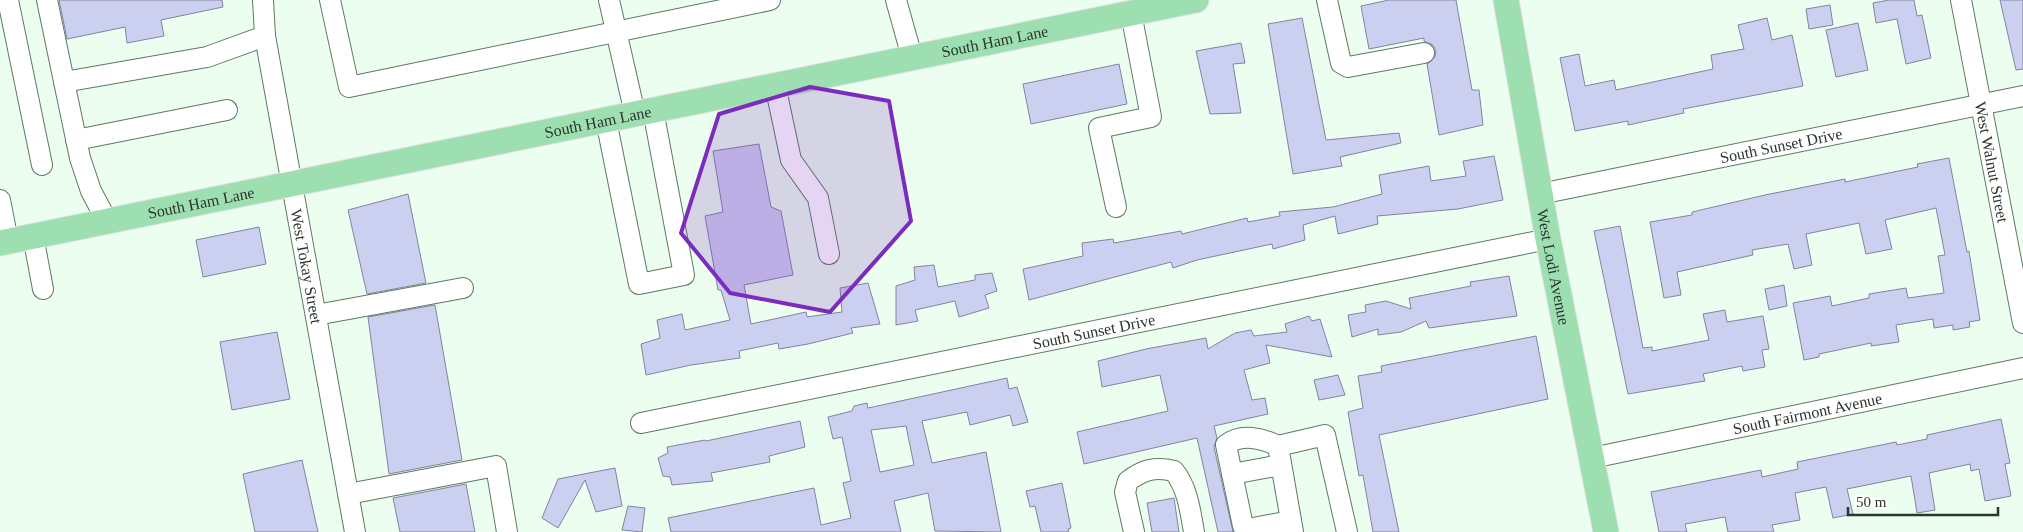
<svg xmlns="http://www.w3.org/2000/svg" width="2023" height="532" viewBox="0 0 2023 532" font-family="Georgia,serif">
	<rect width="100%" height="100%" fill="#ecfeef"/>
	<g fill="#ccd0f0" stroke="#8184a1" fill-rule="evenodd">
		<polygon points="59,0 222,0 223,7 161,20 164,36 127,43 125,27 67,39"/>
		<polygon points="1389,0 1456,0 1472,90 1479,90 1483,125 1439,135 1427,64 1435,57 1436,51 1433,45 1424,41 1424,38 1369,49 1361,6"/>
		<polygon points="1889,0 1914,0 1917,16 1922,15 1931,58 1906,64 1897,19 1876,23 1873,3"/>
		<polygon points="2000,0 2023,0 2023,69 2016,70"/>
		<polygon points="1830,5 1833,25 1809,29 1806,9"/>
		<polygon points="1302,18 1326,140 1399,133 1401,143 1340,157 1342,166 1293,174 1268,24"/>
		<polygon points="1767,18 1772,40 1792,35 1803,86 1683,109 1684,113 1628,125 1628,121 1575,131 1560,58 1579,54 1585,86 1614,80 1616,90 1713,69 1711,55 1744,49 1738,25"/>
		<polygon points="1858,23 1868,70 1836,77 1826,30"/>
		<polygon points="1241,43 1245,63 1233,64 1241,113 1210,114 1196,51"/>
		<polygon points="1119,64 1127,104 1031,124 1023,84"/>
		<polygon points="759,144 771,207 781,211 793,275 744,285 751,324 806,312 807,317 842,312 840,288 868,283 880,324 851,328 853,333 808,344 779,349 778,343 739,351 740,358 691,365 646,375 641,344 660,338 657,320 682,314 685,330 730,320 721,290 718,290 705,216 723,212 713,151"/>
		<polygon points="1494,156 1503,200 1458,209 1377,216 1378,224 1338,234 1335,216 1303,225 1305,240 1273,249 1272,244 1197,260 1173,268 1171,262 1029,300 1023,269 1083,256 1082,243 1113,239 1114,243 1181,231 1182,234 1247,218 1248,222 1280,216 1279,212 1333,207 1382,194 1379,175 1429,166 1431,181 1466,176 1463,161"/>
		<polygon points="1949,158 1967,252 1969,251 1980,320 1969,322 1970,327 1953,330 1953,325 1934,328 1933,319 1896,325 1899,342 1871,346 1871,343 1819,354 1819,357 1804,360 1793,303 1830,296 1832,306 1869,298 1869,294 1906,288 1908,298 1944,293 1938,256 1945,255 1936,208 1885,220 1892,249 1866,254 1859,223 1806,234 1812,265 1794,269 1788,244 1752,250 1753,255 1677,272 1681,295 1664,298 1650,222 1692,215 1692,212 1765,195 1845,179 1845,182 1918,167 1917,164"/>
		<polygon points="408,194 426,283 367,294 348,210"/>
		<polygon points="1620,226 1643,348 1652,347 1652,351 1709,340 1703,314 1725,310 1727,322 1763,316 1769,349 1762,350 1765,367 1743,371 1742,366 1703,374 1705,381 1628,394 1594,231"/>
		<polygon points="259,227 266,264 203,277 196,240"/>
		<polygon points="934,265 938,287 975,280 975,275 992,273 997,291 985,295 989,308 959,317 955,301 915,310 918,321 896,325 896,286 915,280 914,267"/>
		<polygon points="1509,276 1517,316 1429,328 1426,321 1401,332 1378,335 1378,329 1352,337 1348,315 1366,312 1365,305 1386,301 1411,309 1409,298 1471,286 1470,282"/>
		<polygon points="1784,285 1787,306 1769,310 1765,289"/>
		<polygon points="435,305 462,460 389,474 368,317"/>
		<polygon points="1309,316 1312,321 1320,319 1332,357 1266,345 1270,363 1244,370 1252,400 1265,398 1268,414 1214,426 1217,438 1214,447 1233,532 1218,532 1197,438 1084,464 1077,432 1168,411 1160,375 1102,387 1098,361 1146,349 1206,338 1208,349 1235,333 1251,330 1254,336 1287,332 1285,324"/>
		<polygon points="277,332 290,399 232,410 220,342"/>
		<polygon points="1536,336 1548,399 1379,435 1399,532 1373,532 1363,475 1359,476 1348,412 1363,408 1358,376 1382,372 1381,366"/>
		<polygon points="1338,375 1345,395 1319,400 1314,380"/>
		<path d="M 1007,378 L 1009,389 L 1017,387 L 1028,422 L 1013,426 L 1010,415 L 970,425 L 967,412 L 922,421 L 932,463 L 986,452 L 1001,532 L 935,531 L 928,493 L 894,501 L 901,532 L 671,532 L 668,518 L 814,488 L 821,525 L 851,518 L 843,483 L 851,481 L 842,437 L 833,439 L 828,417 L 852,411 L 854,406 L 867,403 L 868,408 ZM 906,426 L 914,465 L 880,472 L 871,430 Z"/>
		<polygon points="2001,419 2010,463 2005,464 2011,496 1985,501 1979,469 1971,471 1970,464 1929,473 1935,510 1917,513 1911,476 1847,489 1853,514 1833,518 1826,487 1795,493 1800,520 1772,525 1774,532 1728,532 1725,517 1685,524 1687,532 1659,532 1651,492 1761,470 1762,477 1798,469 1797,462 1896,442 1897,445 1927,439 1927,435"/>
		<polygon points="800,421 805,447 769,456 770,462 711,473 713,481 672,485 670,477 663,476 658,458 668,453 667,447 705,440 706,441"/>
		<polygon points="302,460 318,532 255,532 243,474"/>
		<polygon points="615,468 622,506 596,512 585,480 558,528 542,518 558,479"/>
		<polygon points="1062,483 1071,528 1068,529 1069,532 1041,532 1035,506 1030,507 1026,491"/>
		<polygon points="466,484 475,532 400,532 393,498"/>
		<polygon points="1174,498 1179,532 1152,532 1147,503"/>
		<polygon points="628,506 645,508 642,532 622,530"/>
	</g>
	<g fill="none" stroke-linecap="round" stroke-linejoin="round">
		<defs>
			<g id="minor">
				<polyline points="8,0 42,165"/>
				<polyline points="47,0 80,158 91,191 107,221"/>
				<path id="s1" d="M 263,0 L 265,36 L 355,532"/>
				<polyline points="330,0 349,87 770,0"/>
				<polyline points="609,0 635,114"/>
				<polyline points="896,0 912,57"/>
				<polyline points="1327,0 1341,63 1348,67 1424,53"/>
				<path id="s2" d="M 1961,0 L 2023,323"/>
				<polyline points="64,82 207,57 265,36"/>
				<polyline points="775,85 791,160 818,198 829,254"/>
				<polyline points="606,120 639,284 684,275 653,110"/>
				<polyline points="76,140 227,110"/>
				<path id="s3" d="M 1540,194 L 2023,96"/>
				<polyline points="0,200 8,241"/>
				<polyline points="1116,207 1099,128 1151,117 1131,13"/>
				<polyline points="33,236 43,289"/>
				<polyline points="316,315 463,288"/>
				<path id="s4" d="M 641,423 L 1548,239"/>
				<path d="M 1278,446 C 1262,438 1241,433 1226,445 L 1243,526 L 1248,529 L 1291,521"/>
				<path id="s5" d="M 1592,458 L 2023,368"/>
				<polyline points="1232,474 1281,465"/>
				<polyline points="348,494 496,466 507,532"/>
				<path d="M 1134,532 L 1125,492 L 1128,481 C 1143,470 1155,466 1174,471 C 1188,489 1190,510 1194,532"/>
				<polyline points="1293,532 1278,446 1325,435 1347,532"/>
			</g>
			<g id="major">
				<path id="s6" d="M 1506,0 L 1548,239 L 1606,532"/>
				<path id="s7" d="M 0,243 L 1196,0"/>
			</g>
		</defs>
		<use href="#minor" stroke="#5e7964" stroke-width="22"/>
		<use href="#major" stroke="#e1e3e2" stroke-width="27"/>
		<use href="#minor" stroke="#fff" stroke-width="20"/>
		<use href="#major" stroke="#9ddfb1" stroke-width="25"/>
	</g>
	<path fill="#7b2cbf" fill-opacity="0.2" stroke="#7b2cbf" stroke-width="4" stroke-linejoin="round" d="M 810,87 L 889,101 L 911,221 L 830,312 L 730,293 L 681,233 L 719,114 Z"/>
	<g text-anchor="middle" stroke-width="4.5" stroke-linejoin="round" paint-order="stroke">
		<g font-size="16" fill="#2b362d" stroke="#fff">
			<text dy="6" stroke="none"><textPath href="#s7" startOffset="1015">South Ham Lane</textPath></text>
			<text dy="6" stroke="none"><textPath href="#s7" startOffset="610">South Ham Lane</textPath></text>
			<text dy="6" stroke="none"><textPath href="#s3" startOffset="246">South Sunset Drive</textPath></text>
			<text dy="6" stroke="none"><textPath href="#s2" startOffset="165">West Walnut Street</textPath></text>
			<text dy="6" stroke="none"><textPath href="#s7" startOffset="205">South Ham Lane</textPath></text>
			<text dy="6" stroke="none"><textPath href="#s1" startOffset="270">West Tokay Street</textPath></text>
			<text dy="6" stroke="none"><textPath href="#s6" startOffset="271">West Lodi Avenue</textPath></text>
			<text dy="6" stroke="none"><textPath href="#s4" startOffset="462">South Sunset Drive</textPath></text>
			<text dy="6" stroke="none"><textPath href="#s5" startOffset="220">South Fairmont Avenue</textPath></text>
		</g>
	</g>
	<path d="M1848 507v8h150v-8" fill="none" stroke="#2b362d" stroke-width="2.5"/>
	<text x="1856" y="507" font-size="15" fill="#2b362d" stroke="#ffffff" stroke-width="4" paint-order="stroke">50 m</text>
</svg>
